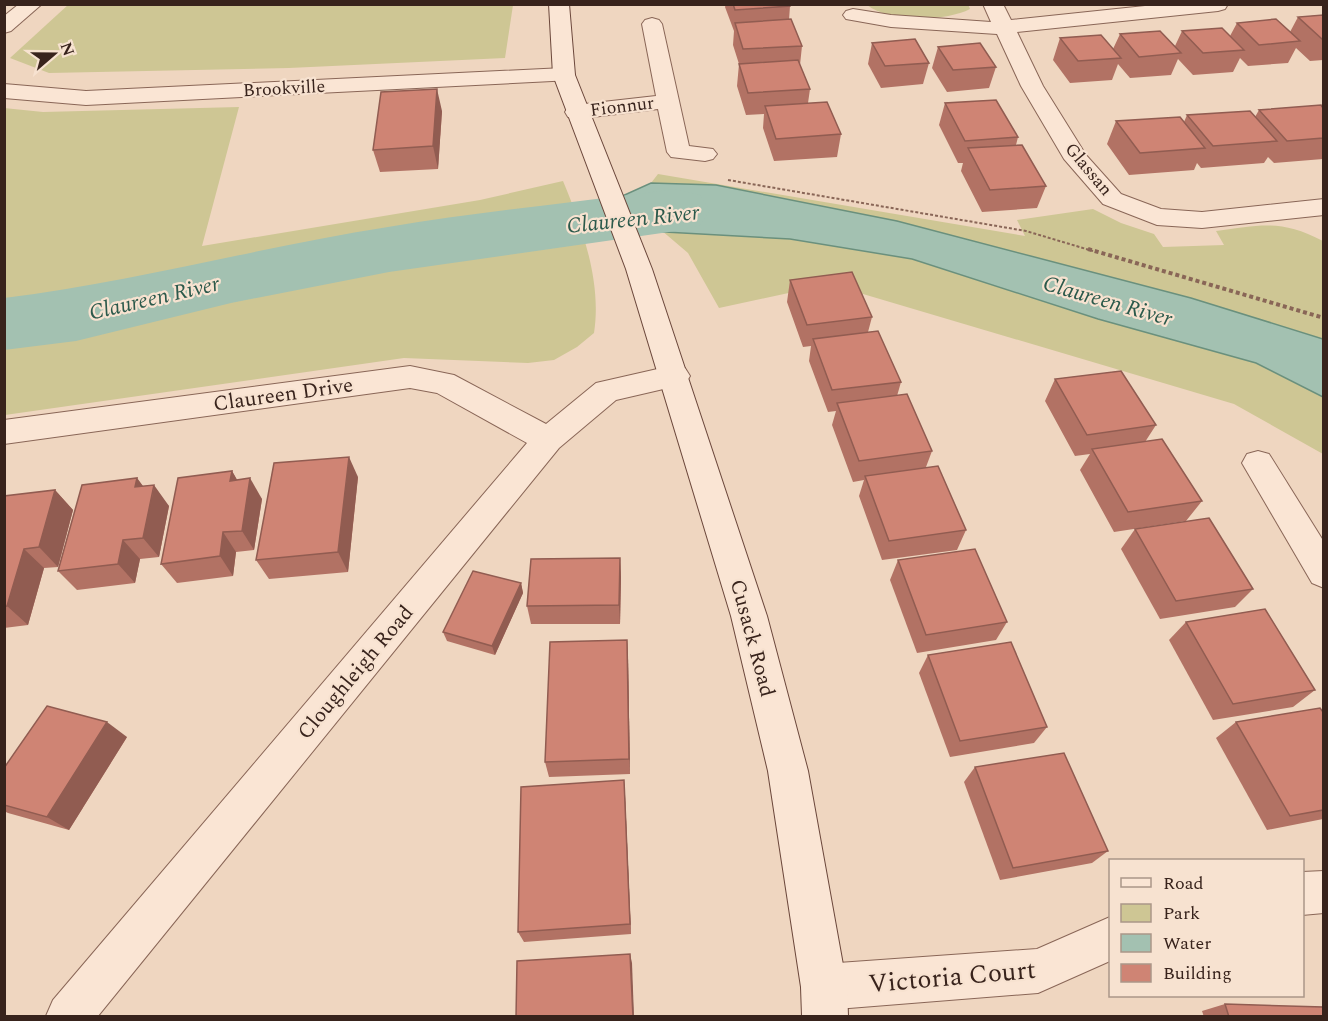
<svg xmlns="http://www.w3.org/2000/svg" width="1328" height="1021" viewBox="0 0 1328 1021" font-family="Spectral,serif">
	<rect width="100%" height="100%" fill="#efd6c0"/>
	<g fill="#cec694">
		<polygon points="69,4 513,4 513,5 505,58 289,68 49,73 10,58"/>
		<path d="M 968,4 L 970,9 C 945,22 889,22 867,5 Z"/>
		<path d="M 239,107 L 202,246 L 480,200 L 563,181 C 582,227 602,282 594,333 L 577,347 L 554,360 L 528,363 L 404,358 L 5,415 L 4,108 L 43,112 Z"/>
		<path d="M 658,174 L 1025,236 L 1017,220 L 1093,209 L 1121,223 L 1154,234 L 1163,247 L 1224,245 L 1216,231 C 1261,225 1281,219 1323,241 L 1323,339 L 1191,298 L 897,221 L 716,185 L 651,183 Z"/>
		<polygon points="661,230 790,239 912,259 1098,319 1256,363 1323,397 1323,454 1234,404 863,294 821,286 719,308 688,253"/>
	</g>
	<polygon fill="#a3c1b1" stroke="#6a907d" stroke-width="1.5" points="651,183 716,185 897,221 1191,298 1323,339 1323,397 1256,363 1098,319 912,259 790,239 556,226"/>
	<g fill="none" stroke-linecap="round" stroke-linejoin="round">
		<path fill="#a3c1b1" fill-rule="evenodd" d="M 676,189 L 700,195 L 710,210 L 700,225 L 676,231 L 389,272 L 231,303 L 76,341 L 4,350 L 4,298 C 134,282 260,247 388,227 C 483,211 580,202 676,189 Z"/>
		<defs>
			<g id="minor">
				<polygon points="19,4 42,4 11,31 4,33 4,16"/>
				<polygon points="983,4 1003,4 1011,20 1164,4 1228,4 1225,9 1218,11 1017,32 1043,86 1086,155 1121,194 1161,209 1202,212 1324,199 1324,215 1202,228 1157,225 1103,204 1064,159 1021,86 997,34 891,27 846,19 843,15 846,11 853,9 891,15 991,22"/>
				<polygon points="652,18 659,20 662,24 689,146 713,149 717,154 713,159 705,161 671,157 667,152 658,109 576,119 568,117 565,112 568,107 576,105 656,96 642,24 645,20"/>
				<polygon points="564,68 572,70 575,75 572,80 86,105 4,98 4,84 86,91"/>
				<polygon points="675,365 685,368 690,376 685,384 616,400 559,448 98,1016 46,1016 53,1000 527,443 437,393 410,388 4,444 4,420 410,366 454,375 546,424 596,383"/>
				<polygon points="1258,451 1269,454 1324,542 1324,588 1312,583 1242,463 1247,454"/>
				<polygon points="1324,871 1324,913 1302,915 1302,872"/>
				<polygon points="1110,917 1110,961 1038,993 824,1010 808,1003 801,987 808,971 824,964 1037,949"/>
			</g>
			<polygon id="secondary" points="549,4 569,4 575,75 652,269 767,616 808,771 847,987 848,1016 802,1016 801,987 768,771 731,616 626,269 553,75"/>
		</defs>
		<use href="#minor" stroke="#896657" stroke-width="2"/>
		<use href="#secondary" stroke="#6b473b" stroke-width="2"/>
		<polyline stroke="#896657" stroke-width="2" stroke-dasharray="3 2" stroke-linecap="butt" points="728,180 1026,231 1093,251"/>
		<polyline stroke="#896657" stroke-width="4" stroke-dasharray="4 3" stroke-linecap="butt" points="1088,249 1324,318"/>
		<use href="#minor" fill="#fae5d4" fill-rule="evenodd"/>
		<use href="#secondary" fill="#fae5d4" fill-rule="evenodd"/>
	</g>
	<g fill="#b27264">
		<polygon points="726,4 790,4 790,6 789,20 802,46 800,65 810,89 808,103 841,134 837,157 774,161 763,128 764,114 746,115 737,86 739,64 733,45 734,31 725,7"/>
		<polygon points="1323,15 1323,60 1310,61 1296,48 1288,63 1248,66 1240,58 1233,72 1193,75 1178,59 1171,75 1130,78 1118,64 1112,80 1070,83 1053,60 1060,38 1113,49 1120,34 1175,46 1182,31 1230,36 1237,23 1290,32 1298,17"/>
		<polygon points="872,43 929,63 923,84 881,88 868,64"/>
		<polygon points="938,47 996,67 989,88 947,92 932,68"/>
		<polygon points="945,103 1018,137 1016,145 1046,186 1037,208 982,212 961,171 963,163 958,163 939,125"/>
		<polygon points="1323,108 1323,159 1274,163 1268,157 1264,163 1201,168 1197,163 1194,170 1129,175 1107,144 1116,121 1184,122 1187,115 1255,117 1259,110"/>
		<polygon points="442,111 438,169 380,172 373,150"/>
		<polygon points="790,280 872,317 868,332 901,382 897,396 932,451 926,467 966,530 957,550 882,560 859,496 864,480 853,482 832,425 836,411 828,412 809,361 811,346 803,347 787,302"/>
		<polygon points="1055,379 1156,425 1145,442 1202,501 1186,521 1114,532 1080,470 1090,454 1075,456 1045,401"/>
		<polygon points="232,471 237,480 262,499 254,550 236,552 233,576 177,583 161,564"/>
		<polygon points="358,477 348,572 269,579 256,560"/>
		<polygon points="137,478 143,487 169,506 159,557 140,559 135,583 77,590 58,571"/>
		<polygon points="55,490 73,510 58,567 44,568 28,625 4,628 4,496"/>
		<polygon points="1135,529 1253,589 1235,607 1160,619 1121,549"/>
		<polygon points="620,558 621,577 620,624 531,624 527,606"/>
		<polygon points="898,560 1007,622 996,640 917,653 890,580"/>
		<polygon points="521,583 523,593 495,655 447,641 443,632"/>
		<polygon points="1186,622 1315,690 1293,707 1213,720 1169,640"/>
		<polygon points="627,640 628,658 630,774 549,777 545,762"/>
		<polygon points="928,655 1047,727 1034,743 950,757 919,673"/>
		<polygon points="1323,712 1323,819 1267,830 1216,738 1236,722"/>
		<polygon points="127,737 69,830 8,813 4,811 4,768"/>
		<polygon points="975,767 1108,851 1092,863 1000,880 964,782"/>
		<polygon points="624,780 625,795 631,934 524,942 518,932"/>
		<polygon points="1225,1004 1323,1017 1204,1017 1202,1011"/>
	</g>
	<g fill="#915c51">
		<polygon points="437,89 442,111 438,169 433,146"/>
		<polygon points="349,457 358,477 348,572 338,552"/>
		<polygon points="232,471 244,492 230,481"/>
		<polygon points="137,478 152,498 154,485 169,506 159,557 143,538 135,487"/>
		<polygon points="250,478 262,499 254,550 242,531"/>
		<polygon points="55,490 73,510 58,567 39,547"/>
		<polygon points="223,532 236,552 233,576 220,556"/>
		<polygon points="123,540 140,559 135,583 118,564"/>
		<polygon points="24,549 44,568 28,625 7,606"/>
		<polygon points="620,558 621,577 620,624 619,605"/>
		<polygon points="521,583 523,593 495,655 492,646"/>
		<polygon points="627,640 628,658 630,774 629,759"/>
		<polygon points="107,722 127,737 69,830 47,817"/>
		<polygon points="624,780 625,795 631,934 630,924"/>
		<polygon points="630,954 632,963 634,1017 633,1017"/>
	</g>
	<g fill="#cf8474" stroke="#915c51" stroke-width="1.5">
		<polygon points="733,4 790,4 790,6 735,10"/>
		<polygon points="1323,15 1323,39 1322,39 1298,17"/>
		<polygon points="791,19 802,46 743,49 735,23"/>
		<polygon points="1276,19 1300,41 1259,45 1237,23"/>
		<polygon points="1222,28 1244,50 1203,53 1182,31"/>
		<polygon points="1160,31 1181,53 1139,57 1120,34"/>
		<polygon points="1101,35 1121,58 1078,61 1060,38"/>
		<polygon points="915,39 929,63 885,66 872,43"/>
		<polygon points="980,43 996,67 953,70 938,47"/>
		<polygon points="798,60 810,89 748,93 739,64"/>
		<polygon points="437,89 433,146 373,150 381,92"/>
		<polygon points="996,100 1018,137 965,141 945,103"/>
		<polygon points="827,102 841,134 776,139 765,106"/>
		<polygon points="1321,105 1323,108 1323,138 1287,141 1259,110"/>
		<polygon points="1250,111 1277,141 1213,146 1187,115"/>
		<polygon points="1180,117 1205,148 1140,153 1116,121"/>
		<polygon points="1022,145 1046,186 990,190 968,148"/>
		<polygon points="852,272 872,317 807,325 790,280"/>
		<polygon points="878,331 901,382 832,390 813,339"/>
		<polygon points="1121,371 1156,425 1087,435 1055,379"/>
		<polygon points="907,394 932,451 859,461 837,403"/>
		<polygon points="1162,439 1202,501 1128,512 1092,449"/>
		<polygon points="349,457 338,552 256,560 274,463"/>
		<polygon points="938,466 966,530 889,541 865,476"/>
		<polygon points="232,471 230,481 250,478 242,531 223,532 220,556 161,564 178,478"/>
		<polygon points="137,478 135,487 154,485 143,538 123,540 118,564 58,571 82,485"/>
		<polygon points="55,490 39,547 24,549 7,606 4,607 4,496"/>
		<polygon points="1209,518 1253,589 1176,601 1135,529"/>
		<polygon points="975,549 1007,622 926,635 898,560"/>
		<polygon points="620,558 619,605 527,606 531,559"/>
		<polygon points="473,571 521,583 492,646 443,632"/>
		<polygon points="1265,609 1315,690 1233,704 1186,622"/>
		<polygon points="627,640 629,759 545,762 550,642"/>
		<polygon points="1011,642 1047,727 960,741 928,655"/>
		<polygon points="47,706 107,722 47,817 4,805 4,768"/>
		<polygon points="1320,708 1323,712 1323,810 1290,816 1236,722"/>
		<polygon points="1064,753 1108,851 1013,868 975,767"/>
		<polygon points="624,780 630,924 518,932 521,787"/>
		<polygon points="630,954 633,1017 516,1017 517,961"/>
		<polygon points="1225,1004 1323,1007 1323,1017 1229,1017"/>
	</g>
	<g text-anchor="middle" stroke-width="4.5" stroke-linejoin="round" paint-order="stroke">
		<g font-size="18" fill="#38231c" stroke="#f7e2d0">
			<text transform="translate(284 88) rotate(-3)" y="6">Brookville</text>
			<text transform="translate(622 106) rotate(-7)" y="6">Fionnur</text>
			<text transform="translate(1089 169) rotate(50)" y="6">Glassan</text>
		</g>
		<g font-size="21" fill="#38231c" stroke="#f7e2d0">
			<text transform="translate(283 394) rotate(-8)" y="7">Claureen Drive</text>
			<text transform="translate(753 638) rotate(75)" y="7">Cusack Road</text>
			<text transform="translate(355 672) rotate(-50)" y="7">Cloughleigh Road</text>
		</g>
		<g font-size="22" font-style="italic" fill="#2b594b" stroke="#f7e2d0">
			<text transform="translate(633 218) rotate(-6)" y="8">Claureen River</text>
			<text transform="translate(154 297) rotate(-13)" y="8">Claureen River</text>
			<text transform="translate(1108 300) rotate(16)" y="8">Claureen River</text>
		</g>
		<g font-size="26" fill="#38231c" stroke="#f7e2d0">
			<text transform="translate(952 976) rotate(-5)" y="9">Victoria Court</text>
		</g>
	</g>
	<rect width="1328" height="1021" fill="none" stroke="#38231c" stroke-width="12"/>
	<rect x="1109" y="859" width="195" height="138" fill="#f7e2d0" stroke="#ab9688" stroke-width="1.5"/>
	<rect x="1121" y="878" width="30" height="9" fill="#fae5d4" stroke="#ab9688" stroke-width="1.5"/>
	<text x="1163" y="889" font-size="18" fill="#38231c">Road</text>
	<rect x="1121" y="904" width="30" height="18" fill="#cec694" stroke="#ab9688" stroke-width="1.5"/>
	<text x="1163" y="919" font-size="18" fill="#38231c">Park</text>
	<rect x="1121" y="934" width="30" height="18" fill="#a3c1b1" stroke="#ab9688" stroke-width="1.5"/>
	<text x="1163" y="949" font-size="18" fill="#38231c">Water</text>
	<rect x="1121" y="964" width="30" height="18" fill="#cf8474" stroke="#ab9688" stroke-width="1.5"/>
	<text x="1163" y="979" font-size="18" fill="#38231c">Building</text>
	<g transform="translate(54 54) rotate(70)" stroke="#f7e2d0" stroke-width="4.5" paint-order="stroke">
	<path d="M0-4.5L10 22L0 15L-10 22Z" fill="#38231c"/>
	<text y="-9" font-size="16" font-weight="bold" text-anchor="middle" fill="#38231c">N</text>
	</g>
</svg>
